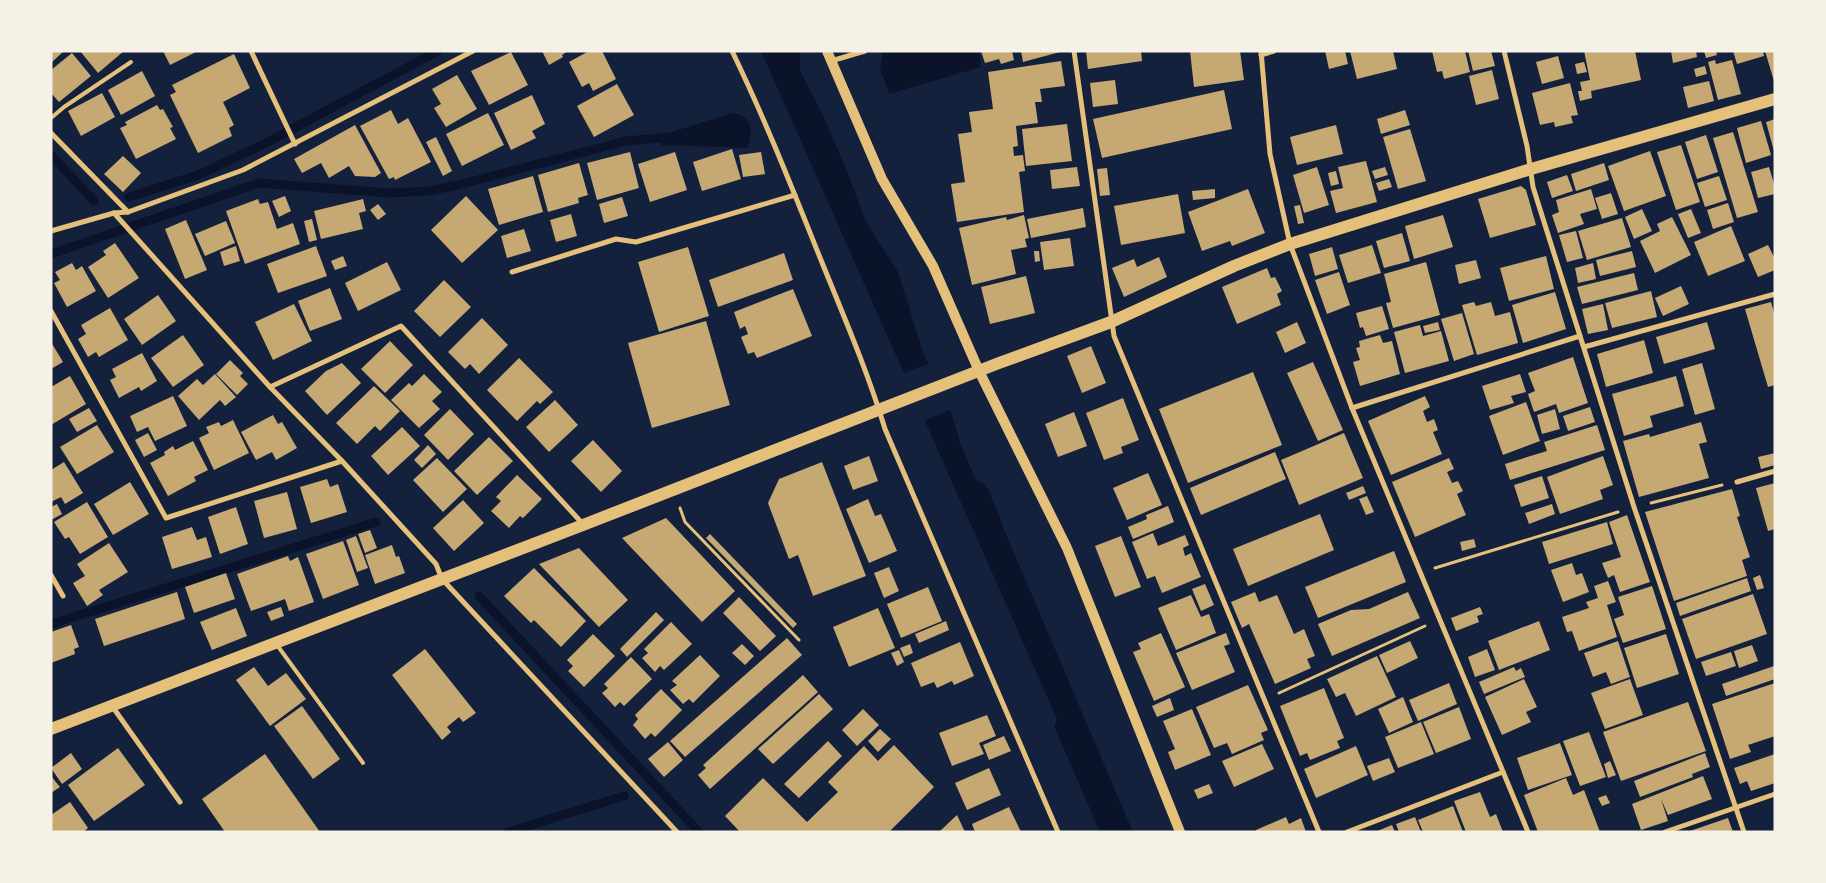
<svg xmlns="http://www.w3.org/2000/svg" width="1826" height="883" viewBox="0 0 1826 883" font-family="Jost,sans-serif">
	<rect width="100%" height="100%" fill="#14213d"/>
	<g fill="#0b132b">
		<polygon points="761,51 799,51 800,54 800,71 824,117 849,176 865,220 898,272 923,352 951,413 961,445 976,480 983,483 989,490 1007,537 1133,832 1100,832 1054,726 1057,719"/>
		<polygon points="891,51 979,51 981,67 889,94 880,68 883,53"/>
		<path d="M 732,113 C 753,115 753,131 748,148 L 661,145 L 662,135 Z"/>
	</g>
	<polygon fill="#14213d" points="931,363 952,409 923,421 902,374"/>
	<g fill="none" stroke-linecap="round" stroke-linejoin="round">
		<g stroke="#0b132b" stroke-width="9">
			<polyline points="51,155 94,201"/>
			<polyline points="129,197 198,175 266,143 438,51"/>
			<polyline points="51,254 259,183 389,193 428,191 458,185 626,141 673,137"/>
			<polyline points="479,596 699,832"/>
			<polyline points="51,624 376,522"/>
			<polyline points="508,832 624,796"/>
		</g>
	</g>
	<g fill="#c6a872">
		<polygon points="51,51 64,51 51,63"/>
		<polygon points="80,51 124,51 98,73"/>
		<polygon points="163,51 198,51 170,65"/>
		<polygon points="542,51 568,51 562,55 563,57 549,65"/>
		<polygon points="589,51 602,51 616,79 593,91 589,83 582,87 569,62"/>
		<polygon points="981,51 1012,51 1014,60 1001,64 999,59 985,63"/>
		<polygon points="1021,51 1060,51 1060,52 1023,62"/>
		<polygon points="1086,51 1141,51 1142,61 1088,69"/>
		<polygon points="1190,51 1240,51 1244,80 1194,87"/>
		<polygon points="1325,51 1345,51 1348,64 1329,69"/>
		<polygon points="1350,51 1393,51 1397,69 1357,79"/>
		<polygon points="1432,51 1465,51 1470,72 1444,79 1442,71 1437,72"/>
		<polygon points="1468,51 1491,51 1495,66 1473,71"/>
		<polygon points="1584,51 1635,51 1641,80 1591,91 1592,98 1580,101 1578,91 1582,91 1580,82 1590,80"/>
		<polygon points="1671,51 1696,51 1697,57 1673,63"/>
		<polygon points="1704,51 1716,51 1717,55 1706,58"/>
		<polygon points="1733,51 1763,51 1764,56 1737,64"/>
		<polygon points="1765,51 1775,51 1775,81 1774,81"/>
		<polygon points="511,52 528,85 489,105 471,71"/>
		<polygon points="72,53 91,76 59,102 51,93 51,70"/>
		<polygon points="234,54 250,88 223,102 234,125 229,128 232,136 198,153 170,95 176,92 172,85"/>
		<polygon points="1558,56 1564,78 1542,84 1536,62"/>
		<polygon points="1715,60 1716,64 1732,60 1741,94 1718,100 1708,62"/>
		<polygon points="1061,61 1065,86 1040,89 1042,102 1035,102 1038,123 1016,126 1018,146 1013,147 1014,156 1023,155 1025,171 1019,172 1024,212 957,222 951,184 965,182 958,134 972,132 969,112 993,109 988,72"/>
		<polygon points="1584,62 1587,72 1577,74 1575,64"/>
		<polygon points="1705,66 1707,74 1696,77 1694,69"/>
		<polygon points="1492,70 1499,99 1476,105 1469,76"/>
		<polygon points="142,71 155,96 121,115 108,90"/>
		<polygon points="457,75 477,109 446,127 434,108 441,104 432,89"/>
		<polygon points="1115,80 1118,104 1093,107 1090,83"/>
		<polygon points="1709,81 1714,101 1688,108 1683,87"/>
		<polygon points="1570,83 1578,115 1571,116 1573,123 1555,127 1554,122 1540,125 1532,93"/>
		<polygon points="617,84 634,115 594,137 577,106"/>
		<polygon points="1224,90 1232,129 1102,158 1093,119"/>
		<polygon points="102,93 115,117 81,136 68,111"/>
		<polygon points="532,95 545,124 532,131 536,138 511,150 494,113"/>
		<polygon points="157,105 160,110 163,109 173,127 170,128 176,139 136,159 120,128 127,125 125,122"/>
		<polygon points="391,110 398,124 408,118 431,162 395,180 394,177 389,179 360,126"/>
		<polygon points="1405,110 1410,125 1381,134 1377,119"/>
		<polygon points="488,113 504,145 462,166 446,134"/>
		<polygon points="1775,119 1775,151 1774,151 1766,122"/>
		<polygon points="1761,121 1771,155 1746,163 1737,128"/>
		<polygon points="1067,124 1072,161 1026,166 1022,129"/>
		<polygon points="355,125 381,173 375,177 355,176 349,166 329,178 321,163 302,173 294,159"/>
		<polygon points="1336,125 1343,154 1297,165 1290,137"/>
		<polygon points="1410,129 1426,181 1398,189 1383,137"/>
		<polygon points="1733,132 1758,212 1737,218 1713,138"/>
		<polygon points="1706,135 1718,172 1697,179 1685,142"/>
		<polygon points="436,137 452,171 443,176 426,142"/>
		<polygon points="1681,145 1700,202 1676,210 1657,152"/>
		<polygon points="732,149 741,179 702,191 693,162"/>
		<polygon points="1650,151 1666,196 1624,211 1608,166"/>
		<polygon points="630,152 639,188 597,200 587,163"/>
		<polygon points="675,152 687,190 650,202 638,164"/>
		<polygon points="761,152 765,174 743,177 739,155"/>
		<polygon points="123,156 141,173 123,192 104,174"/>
		<polygon points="1366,161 1377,202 1336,213 1330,191 1343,188 1338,167"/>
		<polygon points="579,163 588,195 578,198 579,203 548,212 538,175"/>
		<polygon points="1604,163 1609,180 1576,191 1571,174"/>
		<polygon points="1077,167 1080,186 1052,189 1050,170"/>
		<polygon points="1317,167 1329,205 1304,213 1293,175"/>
		<polygon points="1385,167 1388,175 1375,179 1372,171"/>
		<polygon points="1769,167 1775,187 1775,194 1758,198 1751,172"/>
		<polygon points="1107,168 1110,195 1100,196 1097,169"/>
		<polygon points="1336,171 1339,184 1331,186 1328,173"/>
		<polygon points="1567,175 1573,191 1552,198 1547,182"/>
		<polygon points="533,176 543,212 499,225 488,189"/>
		<polygon points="1719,176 1727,200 1705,207 1697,183"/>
		<polygon points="1389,179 1392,187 1379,191 1376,183"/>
		<polygon points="1521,186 1526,190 1536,225 1490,238 1478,199"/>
		<polygon points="1215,189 1215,198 1193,200 1192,191"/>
		<polygon points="1248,189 1265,233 1232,246 1230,241 1202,251 1188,212"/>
		<polygon points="1591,189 1597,209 1580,214 1584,224 1558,233 1552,215 1559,212 1556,200"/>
		<polygon points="1611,193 1618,214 1602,219 1595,198"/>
		<polygon points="1178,194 1185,233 1121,245 1114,206"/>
		<polygon points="285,196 291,211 279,217 272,201"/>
		<polygon points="466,196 498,230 462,263 431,230"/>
		<polygon points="622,197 628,216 604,223 599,204"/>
		<polygon points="258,199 260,204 268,202 277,229 293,223 300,244 245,264 226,211"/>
		<polygon points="363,199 366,211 359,213 363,229 321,239 314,211"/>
		<polygon points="1728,203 1734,222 1713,229 1707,210"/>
		<polygon points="378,204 386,214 378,220 370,210"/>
		<polygon points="1300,205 1304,223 1298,224 1294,206"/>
		<polygon points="1083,208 1086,227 1031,238 1027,219"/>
		<polygon points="1642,209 1652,231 1634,239 1625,217"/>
		<polygon points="1691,209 1701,233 1688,238 1678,214"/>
		<polygon points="571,214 577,236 556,242 550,220"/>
		<polygon points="1024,215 1029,238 1025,239 1027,247 1011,250 1016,274 972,285 959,228 1006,217 1007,220"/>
		<polygon points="1443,215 1453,247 1414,259 1405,226"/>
		<polygon points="1672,217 1691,255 1655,273 1640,241 1660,231 1657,224"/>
		<polygon points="1622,218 1631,247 1587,260 1578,231"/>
		<polygon points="312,219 317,240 309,242 304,221"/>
		<polygon points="186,220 207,270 185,279 165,229"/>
		<polygon points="226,221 235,243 205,256 195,234"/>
		<polygon points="1731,226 1745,261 1708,276 1694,242"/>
		<polygon points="524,229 531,251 507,258 501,236"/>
		<polygon points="1576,231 1583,258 1567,262 1559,235"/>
		<polygon points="1402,233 1410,261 1384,268 1376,241"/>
		<polygon points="1070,238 1074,266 1044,270 1040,242"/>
		<polygon points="115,243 139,278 108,298 88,267 106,255 103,251"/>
		<polygon points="1372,245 1381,273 1348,283 1339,255"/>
		<polygon points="1768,245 1775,259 1775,270 1758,277 1748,254"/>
		<polygon points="236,246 240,261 224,266 220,252"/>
		<polygon points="316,246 327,276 278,293 267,264"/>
		<polygon points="688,247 709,316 659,332 638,262"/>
		<polygon points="1332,247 1338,269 1315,276 1309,254"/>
		<polygon points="1034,251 1039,251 1040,261 1035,262"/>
		<polygon points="1632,251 1636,267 1600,276 1596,260"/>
		<polygon points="784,253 793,280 718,307 709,280"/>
		<polygon points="343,256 347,266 335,270 331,261"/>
		<polygon points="1546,256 1554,289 1509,301 1500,268"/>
		<polygon points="1159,257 1167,277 1124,297 1112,268 1134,259 1137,267"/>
		<polygon points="1476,260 1481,278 1459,284 1455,265"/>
		<polygon points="387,262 401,290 358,311 345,283"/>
		<polygon points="1426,262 1440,315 1393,328 1386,303 1391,302 1384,274"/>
		<polygon points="72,263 76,270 82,266 96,291 67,307 54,283 60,280 55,272"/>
		<polygon points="1593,263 1596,279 1578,283 1575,268"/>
		<polygon points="1267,268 1271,278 1275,277 1282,291 1277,294 1281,305 1237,324 1222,287"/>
		<polygon points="1339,272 1350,305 1327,314 1315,280"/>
		<polygon points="1634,273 1638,290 1582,304 1577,287"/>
		<polygon points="1026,276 1035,313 990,324 981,287"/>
		<polygon points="444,280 471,307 440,337 414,311"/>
		<polygon points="1681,286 1689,304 1663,316 1655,298"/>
		<polygon points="330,288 342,319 310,331 298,301"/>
		<polygon points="793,289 812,336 757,358 754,352 748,354 741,337 748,334 745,326 740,329 734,312"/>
		<polygon points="1651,291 1657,317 1612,328 1605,303"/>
		<polygon points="1555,292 1566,329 1523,343 1512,305"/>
		<polygon points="158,295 176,321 142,345 124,319"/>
		<polygon points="1474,302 1476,306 1491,302 1495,316 1510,312 1518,343 1477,355 1462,305"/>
		<polygon points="1771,302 1775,316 1775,385 1768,387 1745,309"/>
		<polygon points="294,304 312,341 273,360 255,322"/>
		<polygon points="1603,304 1608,330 1588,334 1582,309"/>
		<polygon points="1382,306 1389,329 1366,336 1363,327 1360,328 1356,313"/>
		<polygon points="110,308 128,340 99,357 96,352 88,357 78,339 86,334 81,325"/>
		<polygon points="1462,313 1474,354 1454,361 1441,319"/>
		<polygon points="482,318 508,345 479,374 470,364 465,369 448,352"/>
		<polygon points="706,321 730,405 652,428 628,343"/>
		<polygon points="1297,322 1306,343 1285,353 1276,332"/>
		<polygon points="1438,322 1440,330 1425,333 1423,326"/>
		<polygon points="1707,322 1715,349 1664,364 1656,337"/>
		<polygon points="1420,325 1423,336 1441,331 1449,361 1405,373 1394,332"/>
		<polygon points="183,335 204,365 173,387 151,358"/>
		<polygon points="1380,335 1383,343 1392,341 1400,374 1360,386 1353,362 1360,360 1356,348 1360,347 1359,341"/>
		<polygon points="1644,340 1653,373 1606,387 1597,354"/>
		<polygon points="390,341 413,365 385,393 361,369"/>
		<polygon points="51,342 63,362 51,369"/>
		<polygon points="1091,346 1106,383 1082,393 1067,356"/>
		<polygon points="142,353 157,381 141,391 139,387 119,398 110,380 116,377 112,369"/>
		<polygon points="1573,357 1588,403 1559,413 1556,404 1534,412 1528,394 1535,391 1528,373"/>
		<polygon points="519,358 553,392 540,404 537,401 517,421 487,390"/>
		<polygon points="230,360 243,373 240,376 248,384 237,395 216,374"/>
		<polygon points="1313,362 1343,430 1318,441 1287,373"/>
		<polygon points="342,363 361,383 327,415 305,391 326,371"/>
		<polygon points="1702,363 1715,409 1695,415 1682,369"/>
		<polygon points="1253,372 1282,445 1188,483 1159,409"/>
		<polygon points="215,374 236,397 225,406 220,400 199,420 178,396 197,379 203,385"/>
		<polygon points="424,374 442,392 432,401 440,409 419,428 391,400 409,383 412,386"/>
		<polygon points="1520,374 1526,392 1511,396 1514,403 1490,410 1482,386"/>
		<polygon points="70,376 86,404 51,425 51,387"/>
		<polygon points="1676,376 1684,406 1650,416 1653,427 1624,436 1612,394"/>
		<polygon points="374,386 400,411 380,431 375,426 357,444 336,423"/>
		<polygon points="173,396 187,426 155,441 148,427 137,432 130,416"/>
		<polygon points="1425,396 1430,407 1423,411 1427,422 1434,419 1438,430 1433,432 1442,454 1391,475 1368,421"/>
		<polygon points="1123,398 1139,440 1121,447 1123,453 1104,460 1086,413"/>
		<polygon points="555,400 578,425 549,452 526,427"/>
		<polygon points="1526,402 1540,441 1503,455 1489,416"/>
		<polygon points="1590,407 1595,422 1568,431 1563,416"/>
		<polygon points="89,408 97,421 77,432 69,419"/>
		<polygon points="450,409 474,434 448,460 424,435"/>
		<polygon points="1555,409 1560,429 1542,434 1537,415"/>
		<polygon points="1074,412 1087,446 1058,457 1045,424"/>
		<polygon points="273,415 278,424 282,422 297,448 276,460 272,452 256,460 241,432"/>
		<polygon points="233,420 249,453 214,470 199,438 209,433 206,427 219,422 221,426"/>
		<polygon points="1701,422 1707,442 1699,444 1709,478 1639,497 1623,441 1649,434 1650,437"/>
		<polygon points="97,425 114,452 77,474 60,447"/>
		<polygon points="1597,425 1605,450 1510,480 1505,464 1547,451 1544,442"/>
		<polygon points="402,427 420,446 388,475 371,456"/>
		<polygon points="148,433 157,450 144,457 135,440"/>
		<polygon points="1344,433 1363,478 1299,505 1281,460"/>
		<polygon points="489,437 513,461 477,495 454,471"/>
		<polygon points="593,440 622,471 601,492 571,461"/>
		<polygon points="193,441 208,470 194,477 196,481 168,496 150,463 165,455 164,452 173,446 175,450"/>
		<polygon points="428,445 436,454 422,468 414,460"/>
		<polygon points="1275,452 1286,479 1201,515 1190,488"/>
		<polygon points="1775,453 1775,465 1761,469 1758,457"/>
		<polygon points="869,456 878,481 853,490 844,466"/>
		<polygon points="1603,456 1613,485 1600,490 1603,499 1560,514 1547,477"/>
		<polygon points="437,458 467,489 443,512 413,480"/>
		<polygon points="1449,458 1454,469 1447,472 1452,483 1458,481 1463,491 1457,494 1466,515 1415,537 1392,482"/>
		<polygon points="64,462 83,493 65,504 61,497 51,502 51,470"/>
		<polygon points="822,462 866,576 813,596 798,555 789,559 768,503 779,479"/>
		<polygon points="1148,473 1162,505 1127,520 1113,488"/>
		<polygon points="517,475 542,499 523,518 520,516 509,528 491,511 501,501 496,497"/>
		<polygon points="1542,476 1549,498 1521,507 1514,485"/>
		<polygon points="327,479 330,487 338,484 347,512 311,523 300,487"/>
		<polygon points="130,482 149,514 113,535 94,504"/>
		<polygon points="1775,483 1775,529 1768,531 1756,488"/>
		<polygon points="1363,486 1366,493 1349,500 1346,493"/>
		<polygon points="1732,489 1740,516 1737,517 1750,557 1742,560 1747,576 1674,601 1645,512"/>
		<polygon points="287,492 297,529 264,538 254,501"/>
		<polygon points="1367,496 1374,512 1366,515 1359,499"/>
		<polygon points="868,499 875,516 881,514 897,551 869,563 846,509"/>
		<polygon points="463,500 484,523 454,551 433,528"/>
		<polygon points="87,502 108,537 80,554 69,537 65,539 54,522"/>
		<polygon points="57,504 62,514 51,520 51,507"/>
		<polygon points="1552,504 1555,514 1529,524 1525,513"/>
		<polygon points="1168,506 1174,522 1133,539 1128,527 1147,519 1146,515"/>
		<polygon points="236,507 248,544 220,554 208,517"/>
		<polygon points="1320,514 1334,550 1248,586 1233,549"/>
		<polygon points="1627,515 1650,582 1620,592 1614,575 1608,578 1602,563 1621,557 1609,522"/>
		<polygon points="666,518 735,591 702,622 622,538"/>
		<polygon points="1607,522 1613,544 1549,564 1542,542"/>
		<polygon points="192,527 197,540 206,537 212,557 172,569 162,537"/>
		<polygon points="370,530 377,548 365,553 358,534"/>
		<polygon points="1153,533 1158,546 1185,535 1189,545 1183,548 1185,556 1191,553 1201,577 1162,593 1155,576 1147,579 1132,542"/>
		<polygon points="710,534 797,624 793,628 706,538"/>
		<polygon points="356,536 368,568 357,572 346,540"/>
		<polygon points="1121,536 1141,587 1115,597 1095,546"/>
		<polygon points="1474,539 1476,547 1462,551 1460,542"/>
		<polygon points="343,541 359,585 323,599 306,554"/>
		<polygon points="109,543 128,572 99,590 103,595 87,606 73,583 85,576 77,564"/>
		<polygon points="392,545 396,557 399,556 405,573 375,584 365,555"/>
		<polygon points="579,548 628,600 599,627 539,564"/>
		<polygon points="1394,551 1406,582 1318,618 1305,587"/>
		<polygon points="288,556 290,561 298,557 314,602 289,611 285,599 251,611 237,574"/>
		<polygon points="1572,563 1576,575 1582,573 1589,592 1563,602 1551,570"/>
		<polygon points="889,567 899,591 884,598 874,573"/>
		<polygon points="534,568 586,621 561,647 534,620 531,623 504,596"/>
		<polygon points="226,573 235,599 194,613 185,587"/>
		<polygon points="1760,575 1764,588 1757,590 1753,578"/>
		<polygon points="1747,578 1751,591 1680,616 1676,603"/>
		<polygon points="1608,581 1616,602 1607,605 1617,637 1579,651 1572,631 1567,632 1562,617 1589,608 1586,602 1598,598 1594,586"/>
		<polygon points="1205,584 1214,605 1201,611 1192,589"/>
		<polygon points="1652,586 1666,629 1623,643 1614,619 1624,615 1618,597"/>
		<polygon points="928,587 942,621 901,638 887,604"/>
		<polygon points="177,592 185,619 104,646 95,619"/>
		<polygon points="1255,592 1259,602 1277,595 1294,634 1304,629 1315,656 1307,659 1311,668 1275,684 1249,624 1242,628 1231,602"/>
		<polygon points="1408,592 1420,618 1332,656 1318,624 1351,610 1369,609"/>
		<polygon points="1753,594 1767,634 1696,659 1682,619"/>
		<polygon points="1191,595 1201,617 1209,614 1216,633 1176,650 1158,608"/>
		<polygon points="739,597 776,636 760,651 723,613"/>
		<polygon points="281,607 284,616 271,621 267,612"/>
		<polygon points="1480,607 1483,614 1477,616 1479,622 1456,631 1451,618"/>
		<polygon points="236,608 247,636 212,650 200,622"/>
		<polygon points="878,608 895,648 849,667 833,627"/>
		<polygon points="656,612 664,620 627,657 620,649"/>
		<polygon points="946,621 949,630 919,643 915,634"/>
		<polygon points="1539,621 1550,650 1499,670 1488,641"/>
		<polygon points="671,622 692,644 664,670 660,666 655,672 642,658 648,653 644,649"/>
		<polygon points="71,625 79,647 74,649 75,654 51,663 51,632"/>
		<polygon points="1161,633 1185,687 1154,701 1133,652 1141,649 1138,643"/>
		<polygon points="1226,633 1230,644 1224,646 1235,672 1192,690 1176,653"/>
		<polygon points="593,634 615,656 584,687 568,671 573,666 567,660"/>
		<polygon points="1666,634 1679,674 1637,688 1624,648"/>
		<polygon points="787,638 802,655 685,757 670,741"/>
		<polygon points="1410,641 1418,658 1387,673 1379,655"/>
		<polygon points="1618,641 1630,677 1611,684 1606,672 1593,677 1584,653"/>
		<polygon points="960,642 974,676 954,685 952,681 937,688 934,682 921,687 911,663"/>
		<polygon points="742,644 754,656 745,665 732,653"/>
		<polygon points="910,644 913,653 904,657 900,648"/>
		<polygon points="1752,645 1758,661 1739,668 1734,651"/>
		<polygon points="425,649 476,713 463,722 459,717 447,727 451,732 442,740 392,675"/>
		<polygon points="1487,649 1495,670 1475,677 1468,657"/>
		<polygon points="899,650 904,662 897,666 891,653"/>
		<polygon points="1731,652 1736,666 1706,676 1701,662"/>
		<polygon points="700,655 720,676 693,703 689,699 683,704 670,690 677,685 672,681"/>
		<polygon points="1377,656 1396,697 1356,716 1345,693 1336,697 1327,679"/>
		<polygon points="631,657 652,679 624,706 620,702 615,707 602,693 608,688 604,684"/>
		<polygon points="1774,666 1775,679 1726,696 1722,684"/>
		<polygon points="254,667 268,686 286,673 306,699 270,726 236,680"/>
		<polygon points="1514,667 1516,671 1521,668 1525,677 1484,694 1479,682"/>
		<polygon points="803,675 818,692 710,789 698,775 706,768 703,765"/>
		<polygon points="1524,679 1537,707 1526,712 1531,722 1502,735 1485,697"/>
		<polygon points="1630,679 1643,715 1605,729 1591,693"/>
		<polygon points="1449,683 1457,704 1418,721 1409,700"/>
		<polygon points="1775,683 1775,736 1748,745 1751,752 1730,759 1712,704"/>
		<polygon points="1248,685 1268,730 1261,733 1264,740 1232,754 1227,743 1214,748 1196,707"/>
		<polygon points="1324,688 1344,738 1337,741 1340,748 1310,760 1307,753 1300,756 1280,706"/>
		<polygon points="661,689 682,710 655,737 651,733 645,739 633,725 638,719 635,715"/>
		<polygon points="819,694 833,709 773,764 758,749"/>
		<polygon points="1403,697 1413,722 1389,733 1378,709"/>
		<polygon points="1170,698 1174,710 1157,717 1152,706"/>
		<polygon points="1688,702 1706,751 1621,781 1603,732"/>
		<polygon points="302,706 340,759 313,779 274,726"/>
		<polygon points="1459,707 1471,739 1436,753 1423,722"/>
		<polygon points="863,709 879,725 857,746 842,730"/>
		<polygon points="1192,709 1211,755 1175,770 1168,752 1175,749 1163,721"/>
		<polygon points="987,715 996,736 979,743 984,754 952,766 939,733"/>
		<polygon points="1421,722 1434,754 1398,768 1385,737"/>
		<polygon points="880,729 891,739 878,752 868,741"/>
		<polygon points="1589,732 1606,777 1580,786 1563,741"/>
		<polygon points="1004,736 1011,751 989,760 983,745"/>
		<polygon points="828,741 842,756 799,798 784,784"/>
		<polygon points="668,742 683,760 664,777 648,759"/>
		<polygon points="1560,743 1572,775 1528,790 1517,758"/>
		<polygon points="1262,744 1274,769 1234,787 1222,761"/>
		<polygon points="894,745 934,787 889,832 740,832 725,816 763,778 807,822 838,792 828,782 864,746 878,761"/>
		<polygon points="1356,746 1368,775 1316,798 1304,769"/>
		<polygon points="118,748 145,785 94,821 68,785"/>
		<polygon points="71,753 82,769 62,784 51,768"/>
		<polygon points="1705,753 1710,767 1692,774 1693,777 1640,797 1634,781"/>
		<polygon points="265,754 320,832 225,832 202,799"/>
		<polygon points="1775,754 1775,783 1751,791 1747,781 1740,784 1734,768"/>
		<polygon points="1389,758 1395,772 1373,781 1367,766"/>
		<polygon points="1610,761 1616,775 1608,778 1604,764"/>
		<polygon points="989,768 1001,795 967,810 955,783"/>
		<polygon points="51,776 60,787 51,793"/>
		<polygon points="1703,776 1712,799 1668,815 1661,799 1668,821 1641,830 1632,804"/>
		<polygon points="1566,778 1573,795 1584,790 1600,832 1538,832 1524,795"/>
		<polygon points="1209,784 1213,793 1198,799 1194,790"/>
		<polygon points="1480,792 1490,817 1496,814 1503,832 1466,832 1454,801"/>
		<polygon points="1606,795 1610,803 1602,806 1598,798"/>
		<polygon points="70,802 88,828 83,832 51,832 51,815"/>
		<polygon points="1453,806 1463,832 1423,832 1418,820"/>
		<polygon points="1009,807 1021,832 975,832 972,824"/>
		<polygon points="957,815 965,832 939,832"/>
		<polygon points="1286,817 1289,824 1301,818 1306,832 1256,832 1256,830"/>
		<polygon points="1415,817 1421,832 1399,832 1396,824"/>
		<polygon points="1728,818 1733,832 1690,832 1690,831"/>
		<polygon points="1392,825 1395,832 1375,832"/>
	</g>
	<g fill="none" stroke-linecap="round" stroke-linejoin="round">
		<g stroke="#e5c07b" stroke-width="3">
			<polyline points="1651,503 1722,485"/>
			<polyline points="680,508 685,522 799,640"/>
			<polyline points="1435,568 1618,512"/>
			<polyline points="1279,693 1425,626"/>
		</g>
		<g stroke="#e5c07b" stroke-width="4">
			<polyline points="51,118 64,107 131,62"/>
			<polyline points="277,645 363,763"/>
		</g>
		<g stroke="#e5c07b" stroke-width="5">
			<polyline points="251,51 295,144"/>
			<path d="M 732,51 C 766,121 794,193 823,265 C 845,319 868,373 885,429 L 1058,832"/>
			<polyline points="1074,51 1114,336 1319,832"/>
			<polyline points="1261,51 1270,154 1290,244 1352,408 1528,832"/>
			<polyline points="1504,51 1527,146 1533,187 1634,507 1744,832"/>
			<polyline points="1261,55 1274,51"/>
			<polyline points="831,61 865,51"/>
			<polyline points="51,133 128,212"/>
			<polyline points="114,213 270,387 342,461 436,564 442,579 677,832"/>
			<polyline points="51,231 114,213 128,212 243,170 473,51"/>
			<polyline points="512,272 616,239 636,242 795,195"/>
			<polyline points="51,311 166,518 342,461"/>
			<polyline points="1584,347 1775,294"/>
			<polyline points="270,387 401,326 582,523"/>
			<polyline points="1352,408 1580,336"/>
			<polyline points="1737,482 1775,471"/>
			<polyline points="51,575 63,596"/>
			<polyline points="112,706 180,802"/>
			<polyline points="1347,832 1503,772"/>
			<polyline points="1665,832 1775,794"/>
		</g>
		<polyline stroke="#e5c07b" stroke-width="10" points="827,51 882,179 933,266 979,371 1067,548 1180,832"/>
		<polyline stroke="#e5c07b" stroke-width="12" points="51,729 583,525 999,363 1111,322 1234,266 1290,244 1531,169 1775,99"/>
	</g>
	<rect width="1826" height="883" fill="none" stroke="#f6f1e7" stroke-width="105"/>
</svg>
